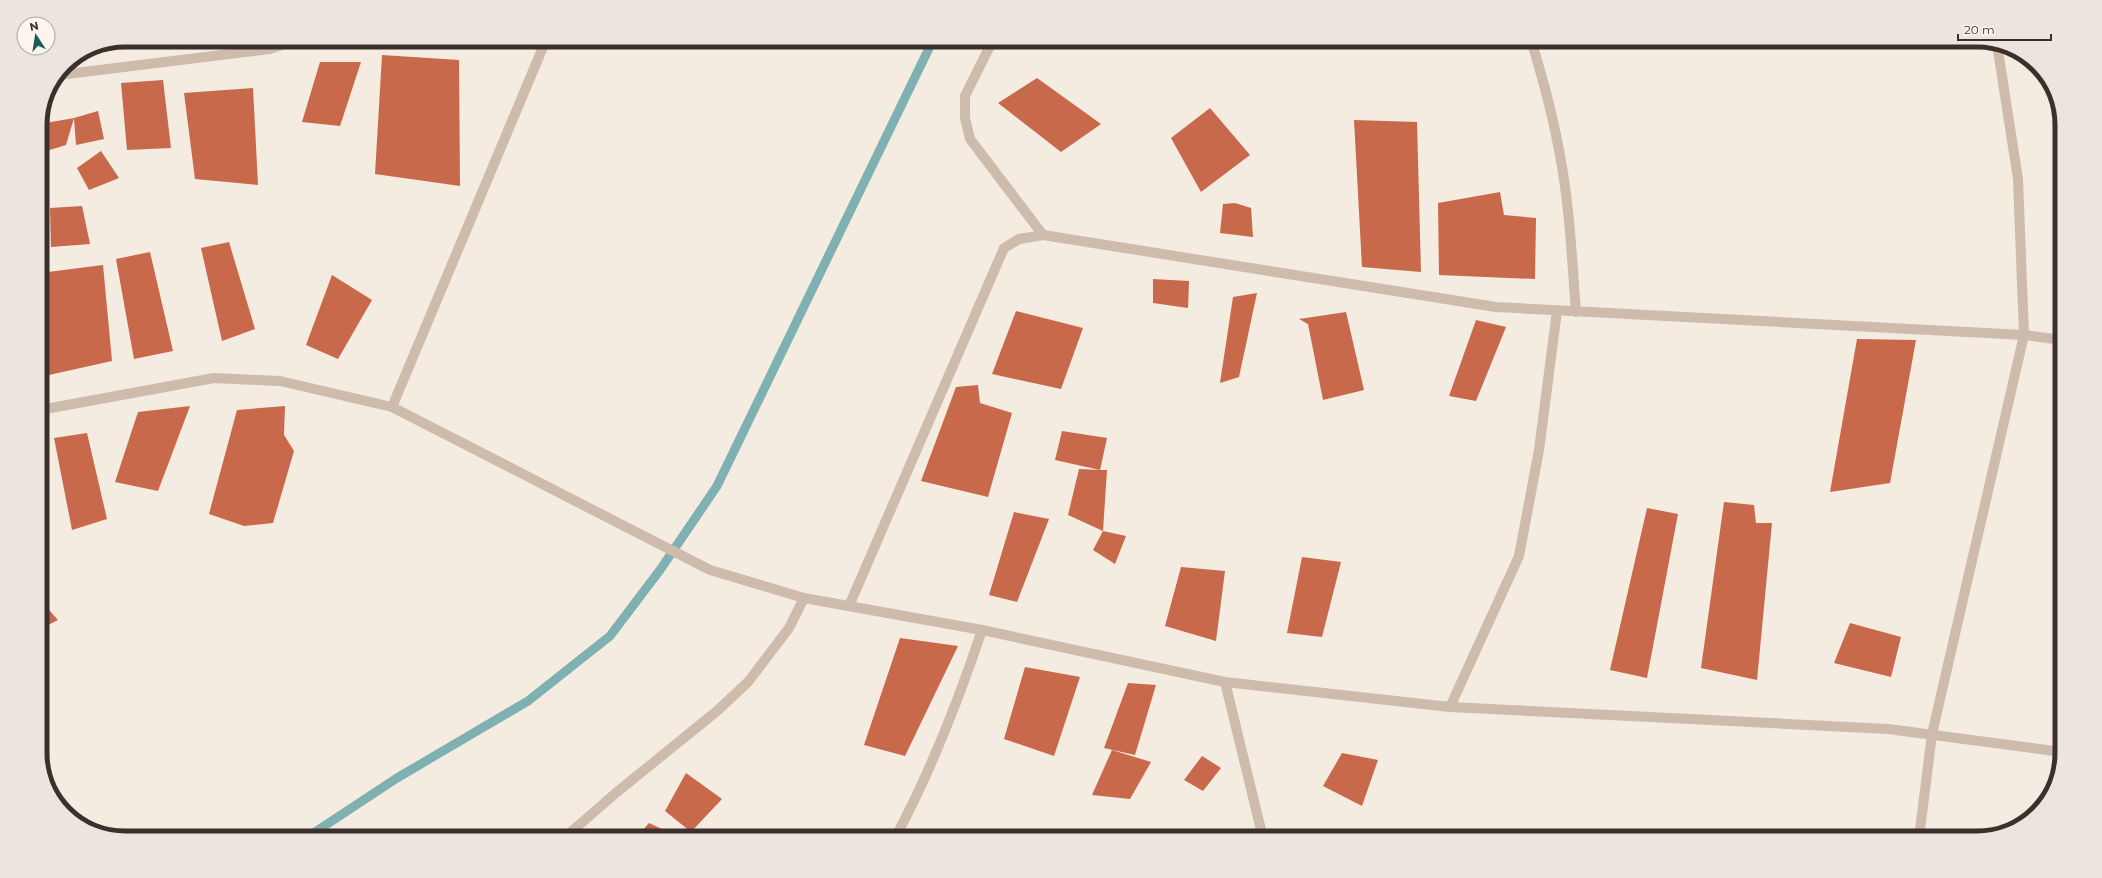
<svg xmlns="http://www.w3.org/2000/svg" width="2102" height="878" viewBox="0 0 2102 878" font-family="Montserrat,sans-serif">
	<rect width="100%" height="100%" fill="#f4ebe1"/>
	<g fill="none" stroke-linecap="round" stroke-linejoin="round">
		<polyline stroke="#7fb0b2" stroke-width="9" points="306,838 397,778 528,701 610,636 660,570 717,486 933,40"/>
	</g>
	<g fill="#c8694b">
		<polygon points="382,55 459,60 460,186 375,174"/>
		<polygon points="320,62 361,62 340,126 302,122"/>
		<polygon points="1037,78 1101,124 1061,152 998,103"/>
		<polygon points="163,80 171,148 127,150 121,83"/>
		<polygon points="253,88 258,185 195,179 184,93"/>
		<polygon points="1210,108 1250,155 1201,192 1171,138"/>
		<polygon points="98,111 104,139 76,145 74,118"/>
		<polygon points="74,118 66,145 40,153 40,124"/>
		<polygon points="1354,120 1417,122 1421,272 1362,267"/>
		<polygon points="101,151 119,178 89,190 77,168"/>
		<polygon points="1500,192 1504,215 1536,218 1535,279 1439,275 1438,203"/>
		<polygon points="1235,203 1251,208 1253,237 1220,233 1223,204"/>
		<polygon points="82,206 90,244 51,247 50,208"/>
		<polygon points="229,242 255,329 222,341 201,248"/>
		<polygon points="150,252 173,351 134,359 116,259"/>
		<polygon points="103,265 112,361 40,377 40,273"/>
		<polygon points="332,275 372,300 338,359 306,345"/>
		<polygon points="1153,279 1189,281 1188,308 1153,303"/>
		<polygon points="1257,293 1239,377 1220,383 1233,297"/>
		<polygon points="1016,311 1083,328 1061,389 992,374"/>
		<polygon points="1346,312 1364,390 1323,400 1308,324 1299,319"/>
		<polygon points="1476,320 1506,327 1476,401 1449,396"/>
		<polygon points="1857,339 1916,340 1890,483 1830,492"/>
		<polygon points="978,385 980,403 1012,413 988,497 921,481 956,387"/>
		<polygon points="2062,397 2062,459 2053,460 2054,398"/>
		<polygon points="190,406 158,491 115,482 138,412"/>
		<polygon points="285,406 284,435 294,451 273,523 244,526 209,514 237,410"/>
		<polygon points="1062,431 1107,438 1100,470 1107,470 1103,531 1126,536 1115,564 1093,550 1103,531 1068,515 1079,469 1100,470 1055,460"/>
		<polygon points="87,433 107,519 72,530 54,438"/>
		<polygon points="1724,502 1754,505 1756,523 1772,523 1757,680 1701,668"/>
		<polygon points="1647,508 1678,514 1647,678 1610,670"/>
		<polygon points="1014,512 1049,519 1017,602 989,595"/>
		<polygon points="1302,557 1341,562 1322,637 1287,633"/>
		<polygon points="1181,567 1225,571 1216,641 1165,626"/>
		<polygon points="40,600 58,620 40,629"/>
		<polygon points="1850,623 1901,637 1891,677 1834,663"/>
		<polygon points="900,638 958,646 905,756 864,745"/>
		<polygon points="1025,667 1080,677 1054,756 1004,739"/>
		<polygon points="2062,674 2062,699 2053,698"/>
		<polygon points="1128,683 1156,685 1135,755 1104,748"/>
		<polygon points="1112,750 1151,762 1130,799 1092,795"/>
		<polygon points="1342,753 1378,760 1362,806 1323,786"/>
		<polygon points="1202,756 1221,768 1203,791 1184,780"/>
		<polygon points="686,773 722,799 691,832 665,811"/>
		<polygon points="649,823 681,838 636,838"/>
	</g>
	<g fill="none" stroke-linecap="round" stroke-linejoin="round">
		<g stroke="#cdbbac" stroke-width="10">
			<polyline points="993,40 965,96 965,118 970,139 1043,235"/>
			<path d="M 1531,40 C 1543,79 1554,120 1561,161 C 1570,211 1572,261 1576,312"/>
			<polyline points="59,75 270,49 295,40"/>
			<polyline points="392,407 546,40"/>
			<polyline points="40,410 214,378 280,381 392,407 710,570 804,598 982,630 1225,682 1450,707 1888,729 2062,752"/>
			<polyline points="849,606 1004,248 1019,239 1043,235 1496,307 2024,335 2062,340"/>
			<polyline points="1225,682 1263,838"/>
			<polyline points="1450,707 1519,556 1539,450 1557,311"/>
			<polyline points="564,838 617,792 717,711 748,682 789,628 804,598"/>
			<path d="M 895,838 C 931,771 958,702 982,630"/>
			<polyline points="1919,838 1932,734 2024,335 2018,179 1997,44"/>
		</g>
	</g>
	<path d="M0 0H2102V878H0ZM125 47H1977A78 78 0 0 1 2055 125V753A78 78 0 0 1 1977 831H125A78 78 0 0 1 47 753V125A78 78 0 0 1 125 47Z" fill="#ece5de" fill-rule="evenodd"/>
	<path fill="none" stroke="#3b302b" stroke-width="5" d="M125 47H1977A78 78 0 0 1 2055 125V753A78 78 0 0 1 1977 831H125A78 78 0 0 1 47 753V125A78 78 0 0 1 125 47Z"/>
	<g transform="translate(36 36) rotate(348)"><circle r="19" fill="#fbf5ee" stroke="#aea6a0"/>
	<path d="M0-3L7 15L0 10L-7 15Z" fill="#1f5a5e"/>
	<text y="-6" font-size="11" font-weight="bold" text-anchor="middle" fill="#3b302b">N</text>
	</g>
	<path d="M1958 34v6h93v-6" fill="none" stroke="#3b302b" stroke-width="2"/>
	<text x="1964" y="34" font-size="12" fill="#3b302b" stroke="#fbf5ee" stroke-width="3" paint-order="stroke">20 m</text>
</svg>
